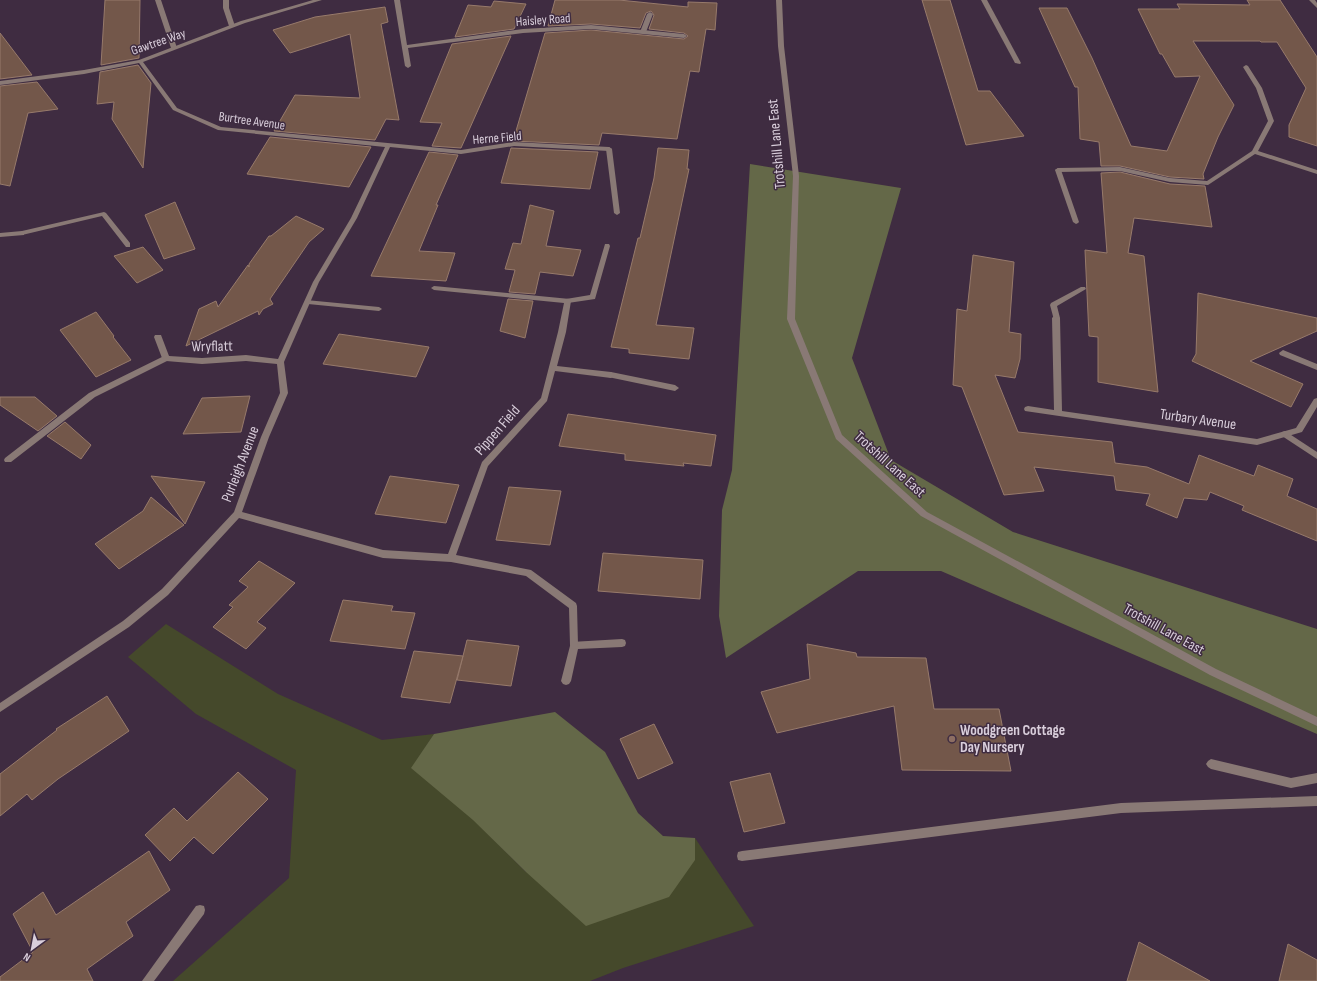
<svg xmlns="http://www.w3.org/2000/svg" width="1317" height="981" viewBox="0 0 1317 981" font-family="'Sofia Sans Condensed',sans-serif">
	<rect width="100%" height="100%" fill="#3f2c41"/>
	<polygon fill="#45492b" points="166,624 278,694 382,740 434,734 412,768 474,820 526,872 695,860 695,838 754,926 623,968 590,981 173,981 289,878 296,770 196,714 128,657"/>
	<g fill="#646848">
		<polygon points="750,164 901,188 852,358 891,460 1013,532 1317,629 1317,734 941,571 858,571 726,658 719,616 722,510 732,470"/>
		<polygon points="555,712 605,752 638,813 663,836 695,838 695,860 669,897 586,926 526,872 473,820 411,768 434,734"/>
	</g>
	<g fill="#73574a" stroke="#977a6b">
		<polygon points="105,0 140,0 139,58 101,65"/>
		<polygon points="555,0 619,0 688,7 688,2 717,3 715,30 706,29 699,72 690,71 677,139 602,133 599,145 513,141 545,33 591,30 684,39 688,36 684,33 649,29 654,15 651,11 646,13 640,28 591,24 548,26"/>
		<polygon points="922,0 950,0 978,91 990,91 1024,136 966,145"/>
		<polygon points="1247,0 1280,0 1317,57 1317,146 1289,137 1289,125 1306,88 1277,42 1261,42 1260,41 1193,41 1234,105 1218,137 1203,174 1204,179 1170,177 1120,166 1101,166 1099,142 1080,139 1078,87 1075,87 1039,8 1067,8 1092,58 1131,146 1167,151 1200,76 1175,77 1162,54 1160,54 1138,9 1180,9 1177,4 1250,5"/>
		<polygon points="494,1 526,4 514,29 455,37 468,5 491,7"/>
		<polygon points="385,7 388,22 381,24 399,120 386,119 375,140 274,131 295,95 360,98 350,34 290,53 273,30 315,17"/>
		<polygon points="0,33 32,75 0,79"/>
		<polygon points="511,36 461,148 432,146 442,123 420,122 452,44"/>
		<polygon points="138,65 151,83 143,168 112,119 114,102 97,104 100,72"/>
		<polygon points="37,82 58,109 28,113 10,186 0,184 0,86"/>
		<polygon points="270,137 371,147 349,187 247,174"/>
		<polygon points="511,148 598,152 590,189 501,183"/>
		<polygon points="658,148 689,150 687,169 689,169 656,325 694,328 689,359 629,353 629,349 611,347 638,238 640,238 654,178"/>
		<polygon points="429,152 458,155 436,205 438,205 419,251 455,253 446,281 371,276"/>
		<polygon points="1120,172 1170,184 1205,186 1212,227 1134,218 1128,253 1144,256 1158,392 1098,382 1098,337 1089,336 1085,250 1107,253 1101,173"/>
		<polygon points="175,202 195,249 164,259 145,215"/>
		<polygon points="530,205 554,211 546,246 581,250 573,276 540,272 535,294 509,292 515,270 505,269 513,243 521,244"/>
		<polygon points="296,216 324,229 309,242 270,299 273,304 263,309 259,315 258,311 186,346 199,309 216,301 218,307 248,265 249,267 249,264 269,236 271,236"/>
		<polygon points="143,247 163,270 137,283 114,256"/>
		<polygon points="973,255 1014,262 1009,332 1021,334 1020,359 1015,378 995,375 1018,432 1112,442 1115,463 1147,467 1189,484 1199,455 1254,476 1258,465 1293,479 1287,496 1317,509 1317,541 1242,510 1244,506 1210,492 1207,500 1184,498 1177,518 1146,505 1150,494 1116,490 1114,476 1034,467 1044,491 1004,495 962,387 953,385 957,309 967,311"/>
		<polygon points="1198,293 1317,318 1317,331 1250,361 1303,384 1291,407 1192,361 1196,354"/>
		<polygon points="508,299 533,301 525,338 500,331"/>
		<polygon points="96,312 114,336 113,337 131,360 96,377 60,330"/>
		<polygon points="339,334 409,344 429,347 416,377 323,364"/>
		<polygon points="250,396 241,432 183,434 202,398"/>
		<polygon points="0,397 35,397 57,416 38,431 0,405"/>
		<polygon points="568,414 716,435 711,466 683,463 684,466 625,460 625,454 559,446"/>
		<polygon points="65,422 91,445 81,459 47,436"/>
		<polygon points="151,476 205,482 185,524"/>
		<polygon points="390,476 459,485 446,523 375,514"/>
		<polygon points="509,487 561,491 550,545 496,540"/>
		<polygon points="151,497 184,525 119,569 95,544 143,511"/>
		<polygon points="603,553 703,560 700,599 598,591"/>
		<polygon points="259,561 295,583 257,622 266,628 246,649 213,627 233,607 229,605 248,587 239,581"/>
		<polygon points="343,600 393,606 391,611 415,613 405,649 330,641"/>
		<polygon points="467,640 519,646 511,686 457,680"/>
		<polygon points="807,644 856,653 857,657 926,658 934,709 999,709 1011,771 902,770 894,706 777,733 761,692 810,679"/>
		<polygon points="414,651 463,656 450,703 401,697"/>
		<polygon points="107,696 129,731 58,779 32,800 27,794 0,816 0,774 57,730 56,729"/>
		<polygon points="654,724 673,763 638,779 620,739"/>
		<polygon points="238,772 268,799 213,854 194,837 170,861 145,835 174,808 187,821"/>
		<polygon points="770,773 785,823 744,832 730,782"/>
		<polygon points="149,851 170,890 126,922 133,936 87,969 93,981 0,981 0,977 33,952 13,914 43,892 56,915"/>
		<polygon points="1139,942 1210,981 1127,981"/>
		<polygon points="1288,944 1317,960 1317,981 1279,981"/>
	</g>
	<g fill="none" stroke-linecap="round" stroke-linejoin="round">
		<g fill="#897975" fill-rule="evenodd">
			<polygon points="155,0 161,0 177,48 176,49 171,48"/>
			<polygon points="223,0 229,0 229,8 235,26 234,27 229,26 223,8"/>
			<polygon points="650,12 653,14 646,32 641,33 640,32 647,14"/>
			<polygon points="609,147 612,149 620,213 617,215 614,213 606,149"/>
			<polygon points="1058,168 1061,170 1079,222 1078,223 1076,224 1073,222 1055,170"/>
			<polygon points="104,212 106,213 130,243 130,247 126,247 102,216 22,235 19,233 22,231"/>
			<polygon points="605,244 609,244 610,246 595,299 568,303 566,303 565,301 566,299 590,295"/>
			<polygon points="1081,287 1085,287 1086,289 1057,306 1060,318 1056,320 1054,320 1050,305 1051,303"/>
			<polygon points="306,300 379,307 382,309 379,311 308,304 306,304 305,302"/>
			<polygon points="1283,350 1317,364 1317,370 1280,355 1279,353"/>
			<polygon points="166,355 169,356 170,358 169,360 95,397 11,462 5,462 4,460 5,458 89,393"/>
			<polygon points="611,372 675,385 679,388 675,391 608,377 607,375 608,373"/>
			<polygon points="1285,431 1317,452 1317,459 1282,436 1281,434 1282,432"/>
			<polygon points="622,639 625,640 626,643 625,646 622,647 578,649 571,681 569,684 566,685 563,684 561,681 571,642"/>
			<polygon points="1211,759 1291,778 1317,773 1317,783 1291,788 1211,769 1208,767 1206,764 1208,761"/>
			<polygon points="1317,796 1317,806 1121,813 742,861 738,860 737,856 738,852 742,851 1121,803"/>
			<polygon points="200,905 204,906 205,910 204,914 154,981 142,981 196,906"/>
		</g>
		<g fill="#897975" fill-rule="evenodd">
			<polygon points="313,0 322,0 245,23 143,62 177,108 221,127 461,150 514,142 609,147 612,149 609,151 514,146 461,154 390,147 357,218 319,282 284,362 288,393 269,437 242,512 383,550 448,554 482,462 541,398 558,332 564,303 434,290 431,288 434,286 570,299 571,301 566,332 557,366 611,372 615,375 611,378 555,371 547,401 488,466 456,555 531,570 576,603 577,606 578,645 577,648 574,649 571,648 570,645 569,608 526,576 451,562 383,558 239,518 168,595 129,627 0,712 0,703 123,621 162,589 234,512 261,437 280,393 277,364 246,361 202,364 166,361 162,358 154,337 155,335 161,335 169,356 202,358 246,355 278,359 313,282 351,218 385,147 218,130 173,110 139,63 84,74 0,85 0,81 84,70 139,60 241,21"/>
			<polygon points="394,0 400,0 407,45 523,29 591,25 684,34 687,36 684,38 591,29 523,33 408,48 411,66 408,68 405,66"/>
			<polygon points="776,0 782,0 784,46 799,176 795,319 842,435 927,512 1216,669 1317,717 1317,726 1210,675 921,516 836,439 787,319 793,176 778,46"/>
			<polygon points="981,0 987,0 1021,63 1020,64 1015,63"/>
			<polygon points="1309,0 1315,0 1317,3 1317,8"/>
			<polygon points="1246,65 1248,66 1262,88 1274,121 1258,151 1317,170 1317,174 1255,154 1208,185 1170,182 1120,171 1058,172 1055,170 1058,168 1120,167 1170,178 1207,181 1252,151 1268,121 1256,88 1243,67"/>
			<polygon points="22,231 24,231 24,235 0,237 0,233"/>
			<polygon points="1054,316 1056,316 1060,318 1062,411 1257,439 1296,428 1314,399 1317,398 1317,407 1302,432 1257,445 1025,411 1024,409 1025,407 1028,406 1054,410 1052,318"/>
		</g>
	</g>
	<circle fill="#8d6e63" stroke="#3f2c41" stroke-width="1.5" cx="952" cy="739" r="4"/>
	<g text-anchor="middle" stroke-width="3" stroke-linejoin="round" paint-order="stroke">
		<g font-size="13" fill="#d9cedb" stroke="#3f2c41">
			<text transform="translate(543 19) rotate(-4)" y="5">Haisley Road</text>
			<text transform="translate(158 41) rotate(-19)" y="5">Gawtree Way</text>
			<text transform="translate(252 120) rotate(8)" y="5">Burtree Avenue</text>
			<text transform="translate(497 137) rotate(-5)" y="5">Herne Field</text>
		</g>
		<g font-size="15" fill="#d9cedb" stroke="#3f2c41">
			<text transform="translate(776 144) rotate(-95)" y="5">Trotshill Lane East</text>
			<text transform="translate(212 346) rotate(-1)" y="5">Wryflatt</text>
			<text transform="translate(1198 419) rotate(8)" y="5">Turbary Avenue</text>
			<text transform="translate(497 430) rotate(-49)" y="5">Pippen Field</text>
			<text transform="translate(240 464) rotate(-69)" y="5">Purleigh Avenue</text>
			<text transform="translate(890 464) rotate(42)" y="5">Trotshill Lane East</text>
			<text transform="translate(1164 629) rotate(29)" y="5">Trotshill Lane East</text>
		</g>
		<g font-size="15" font-weight="bold" fill="#d9cedb" stroke="#3f2c41" text-anchor="start">
			<text x="960" y="735">Woodgreen Cottage<tspan x="960" dy="17">Day Nursery</tspan></text>
		</g>
	</g>
	<g transform="translate(32 949) rotate(212)" stroke="#3f2c41" stroke-width="3" paint-order="stroke">
	<path d="M0-3L7 15L0 10L-7 15Z" fill="#d9cedb"/>
	<text y="-6" font-size="11" font-weight="bold" text-anchor="middle" fill="#d9cedb">N</text>
	</g>
</svg>
